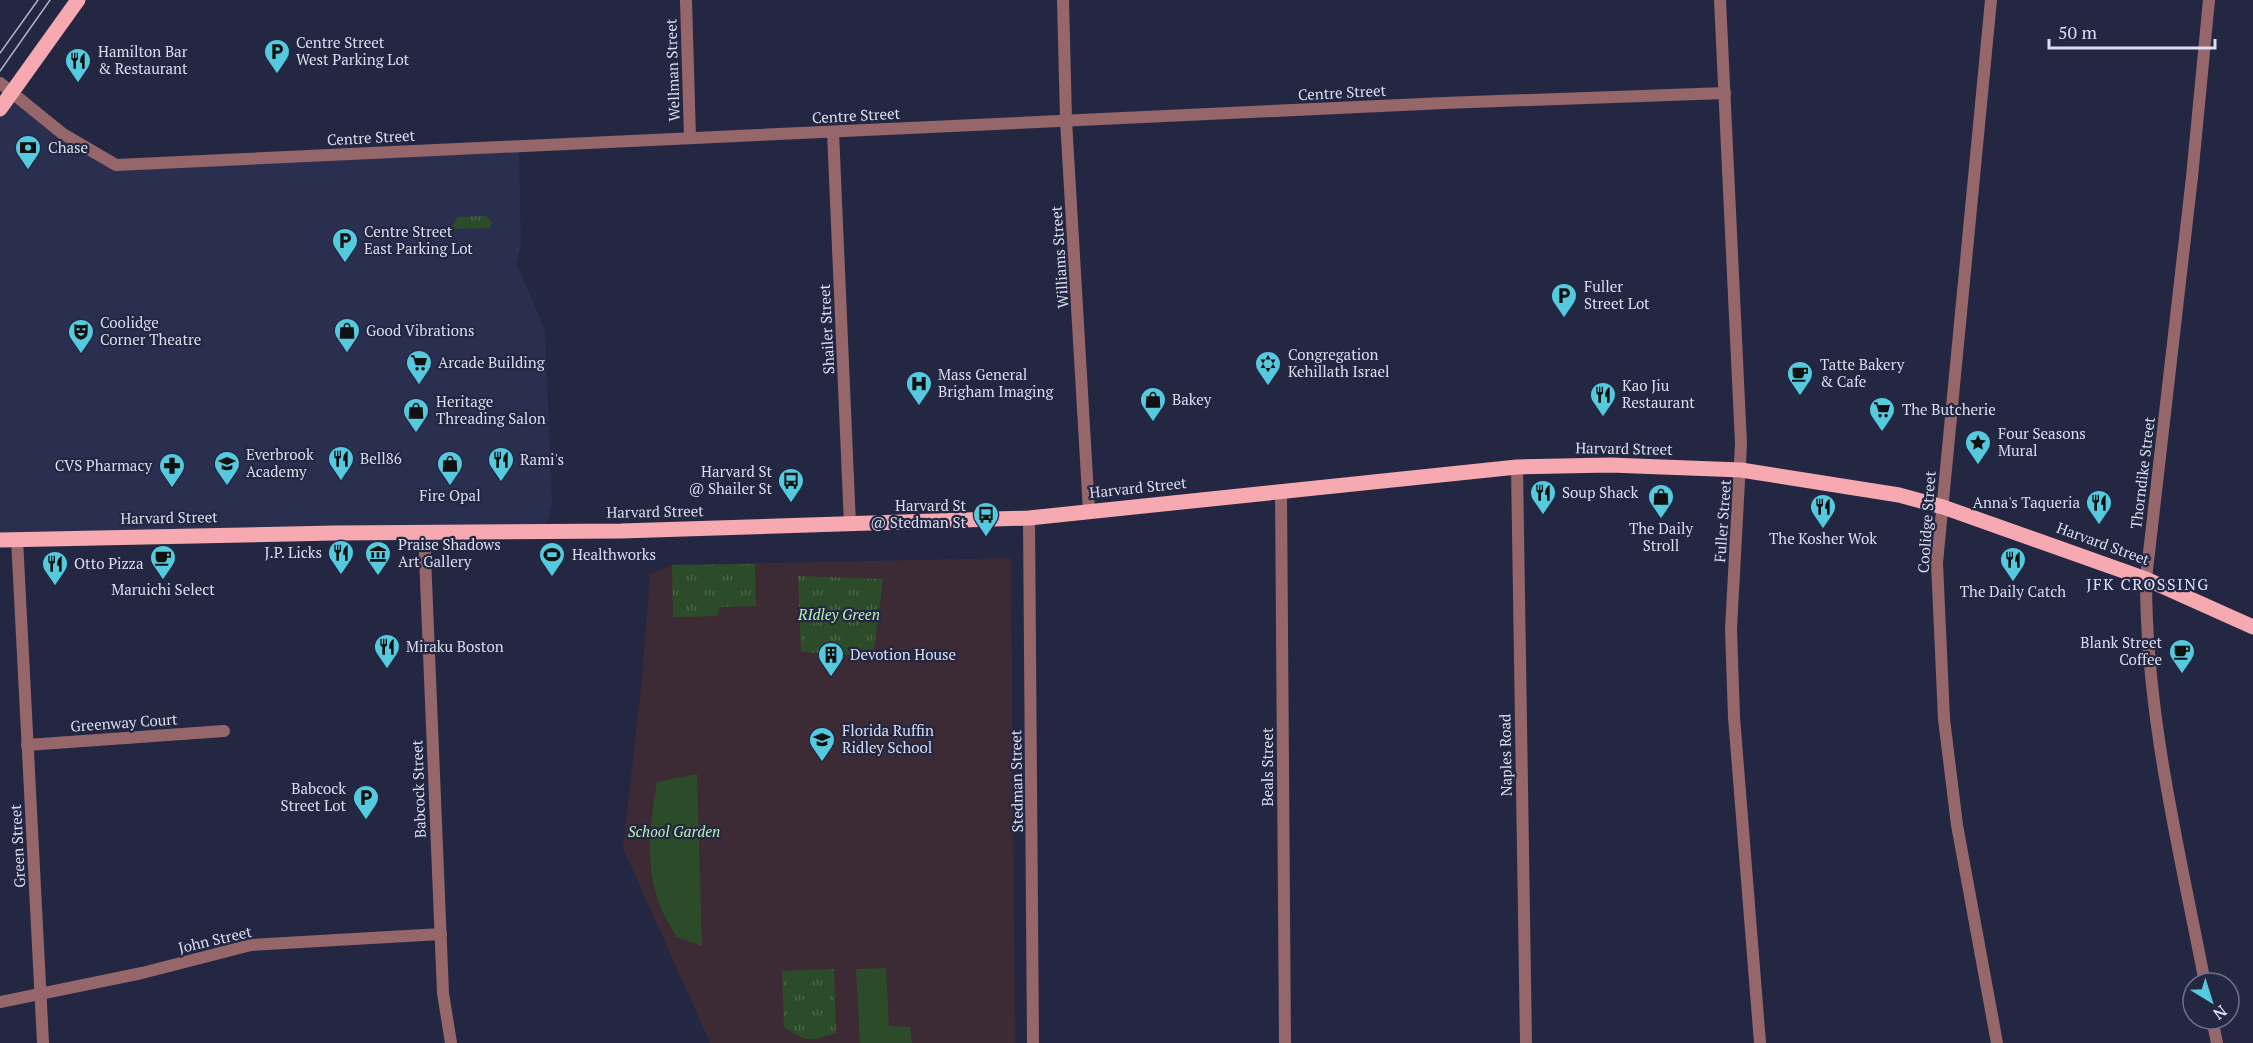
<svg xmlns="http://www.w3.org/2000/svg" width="2253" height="1043" viewBox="0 0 2253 1043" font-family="'PT Serif',serif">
	<defs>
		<pattern id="grass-tufts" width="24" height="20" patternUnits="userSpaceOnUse" patternTransform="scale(1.5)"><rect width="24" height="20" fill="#2c4b28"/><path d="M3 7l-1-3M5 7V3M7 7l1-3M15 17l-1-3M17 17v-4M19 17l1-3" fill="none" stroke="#4a6448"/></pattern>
	</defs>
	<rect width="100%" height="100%" fill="#232742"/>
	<polygon fill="#2a2f50" points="11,93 116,165 519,147 521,245 516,263 545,329 552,503 545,532 0,540 0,109"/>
	<polygon fill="#3c2b35" points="1011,558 1015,1043 710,1043 623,848 642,678 650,574 672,565"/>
	<g fill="url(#grass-tufts)">
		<polygon points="486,216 492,222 490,228 450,229 458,217"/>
		<polygon points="755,564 756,606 720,607 717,616 673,617 672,565"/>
		<polygon points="798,576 883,579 873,656 801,652"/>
		<path d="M 834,969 L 836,1033 C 806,1042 810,1043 784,1027 L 782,971 Z"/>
	</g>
	<g fill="#2c4b28">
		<path d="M 697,774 L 702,946 L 676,937 C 671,926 663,915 659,903 C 645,864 650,822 657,782 Z"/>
		<polygon points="886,968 889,1026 910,1027 912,1043 860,1043 856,969"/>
	</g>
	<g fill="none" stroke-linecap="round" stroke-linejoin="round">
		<g stroke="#95676b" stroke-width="12">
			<polyline points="686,0 690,138"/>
			<polyline points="1063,0 1066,120 1089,511"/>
			<polyline points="1991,0 1937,563 1944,719 1957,825 1997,1043"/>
			<polyline points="833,132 850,525"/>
			<polyline points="1517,467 1526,1043"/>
			<polyline points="1281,491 1285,1043"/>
			<polyline points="1029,518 1033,1043"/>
			<polyline points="17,539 43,1043"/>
			<polyline points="27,745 224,731"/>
			<polyline points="0,1002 142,973 251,945 441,934"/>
		</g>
		<g stroke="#95676b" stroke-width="12">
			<polyline points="1720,0 1741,444 1731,629 1734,717 1760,1043"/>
			<polyline points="0,83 63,134 116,165 1444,103 1725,93"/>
			<polyline points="424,532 443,993 451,1043"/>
			<path d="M 2205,983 C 2179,848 2146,717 2146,579 L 2192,177 L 2209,0"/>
			<polyline points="2212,1019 2217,1043"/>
		</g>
		<g stroke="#f6a9b1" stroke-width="15">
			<polyline points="0,109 78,0"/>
			<polyline points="0,540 335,533 621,531 1029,518 1517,467 1610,465 1741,470 1899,495 1943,507 2146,579 2253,627"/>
		</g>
		<g stroke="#b1b4c8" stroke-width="1.5">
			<polyline points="0,53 38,0"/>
			<polyline points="0,71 50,0"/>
		</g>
	</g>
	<defs>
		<symbol id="parking-pin" viewBox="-11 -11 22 30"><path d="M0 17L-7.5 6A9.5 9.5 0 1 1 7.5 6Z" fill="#55cadf" stroke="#232742"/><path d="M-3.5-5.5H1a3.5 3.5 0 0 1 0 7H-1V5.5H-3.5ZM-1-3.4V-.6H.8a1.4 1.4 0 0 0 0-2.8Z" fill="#111"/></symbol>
		<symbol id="restaurant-pin" viewBox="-11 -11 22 30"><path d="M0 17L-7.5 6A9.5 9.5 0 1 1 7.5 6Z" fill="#55cadf" stroke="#232742"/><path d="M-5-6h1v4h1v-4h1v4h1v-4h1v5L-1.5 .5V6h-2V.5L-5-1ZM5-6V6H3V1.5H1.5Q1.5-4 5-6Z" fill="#111"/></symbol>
		<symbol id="bank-pin" viewBox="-11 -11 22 30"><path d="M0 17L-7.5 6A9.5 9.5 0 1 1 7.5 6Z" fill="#55cadf" stroke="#232742"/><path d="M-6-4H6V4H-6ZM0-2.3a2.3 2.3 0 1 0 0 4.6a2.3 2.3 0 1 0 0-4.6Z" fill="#111"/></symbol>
		<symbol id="shop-pin" viewBox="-11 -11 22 30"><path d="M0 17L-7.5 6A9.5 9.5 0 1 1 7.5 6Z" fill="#55cadf" stroke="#232742"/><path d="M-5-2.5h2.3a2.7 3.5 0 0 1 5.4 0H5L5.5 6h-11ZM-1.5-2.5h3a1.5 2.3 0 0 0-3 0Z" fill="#111"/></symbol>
		<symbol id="theatre-pin" viewBox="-11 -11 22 30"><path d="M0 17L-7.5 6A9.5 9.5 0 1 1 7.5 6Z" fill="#55cadf" stroke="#232742"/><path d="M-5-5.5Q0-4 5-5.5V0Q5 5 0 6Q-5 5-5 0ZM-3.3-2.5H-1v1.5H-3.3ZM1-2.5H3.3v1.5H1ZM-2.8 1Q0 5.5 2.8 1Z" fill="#111"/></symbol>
		<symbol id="supermarket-pin" viewBox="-11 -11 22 30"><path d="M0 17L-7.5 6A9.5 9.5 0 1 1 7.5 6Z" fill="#55cadf" stroke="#232742"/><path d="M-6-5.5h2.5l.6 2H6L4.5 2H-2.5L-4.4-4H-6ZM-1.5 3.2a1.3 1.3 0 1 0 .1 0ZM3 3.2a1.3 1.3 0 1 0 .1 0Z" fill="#111"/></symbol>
		<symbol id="synagogue-pin" viewBox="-11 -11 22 30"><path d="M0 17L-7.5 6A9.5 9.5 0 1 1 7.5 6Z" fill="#55cadf" stroke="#232742"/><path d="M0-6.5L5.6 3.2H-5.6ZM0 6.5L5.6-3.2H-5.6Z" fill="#111"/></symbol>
		<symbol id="cafe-pin" viewBox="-11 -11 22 30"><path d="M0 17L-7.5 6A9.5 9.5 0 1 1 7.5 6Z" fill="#55cadf" stroke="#232742"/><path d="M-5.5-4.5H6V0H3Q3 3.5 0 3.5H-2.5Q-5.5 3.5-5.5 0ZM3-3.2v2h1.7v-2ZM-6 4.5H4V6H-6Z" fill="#111"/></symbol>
		<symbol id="hospital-pin" viewBox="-11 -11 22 30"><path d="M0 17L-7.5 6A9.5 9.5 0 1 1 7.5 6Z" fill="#55cadf" stroke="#232742"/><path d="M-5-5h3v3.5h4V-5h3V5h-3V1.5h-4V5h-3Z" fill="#111"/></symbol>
		<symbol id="sight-pin" viewBox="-11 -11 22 30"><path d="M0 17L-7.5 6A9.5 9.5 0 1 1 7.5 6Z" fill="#55cadf" stroke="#232742"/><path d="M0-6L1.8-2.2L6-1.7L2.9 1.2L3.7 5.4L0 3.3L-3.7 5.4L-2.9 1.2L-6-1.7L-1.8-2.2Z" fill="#111"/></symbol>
		<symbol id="school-pin" viewBox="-11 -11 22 30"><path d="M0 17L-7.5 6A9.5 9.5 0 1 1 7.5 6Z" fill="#55cadf" stroke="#232742"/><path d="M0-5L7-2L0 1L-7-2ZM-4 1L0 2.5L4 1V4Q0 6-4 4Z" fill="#111"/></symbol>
		<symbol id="pharmacy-pin" viewBox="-11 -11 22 30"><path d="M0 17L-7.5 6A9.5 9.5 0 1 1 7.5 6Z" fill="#55cadf" stroke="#232742"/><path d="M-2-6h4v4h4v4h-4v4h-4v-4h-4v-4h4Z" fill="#111"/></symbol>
		<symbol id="bus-pin" viewBox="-11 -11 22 30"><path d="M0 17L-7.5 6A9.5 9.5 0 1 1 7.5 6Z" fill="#55cadf" stroke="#232742"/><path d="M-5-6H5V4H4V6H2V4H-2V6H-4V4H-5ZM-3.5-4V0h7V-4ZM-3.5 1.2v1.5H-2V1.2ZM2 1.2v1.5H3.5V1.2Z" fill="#111"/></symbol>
		<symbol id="museum-pin" viewBox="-11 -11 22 30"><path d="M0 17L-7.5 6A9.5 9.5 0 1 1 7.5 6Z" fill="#55cadf" stroke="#232742"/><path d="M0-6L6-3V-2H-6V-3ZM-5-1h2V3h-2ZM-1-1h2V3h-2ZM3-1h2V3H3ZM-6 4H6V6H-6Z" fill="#111"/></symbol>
		<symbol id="stadium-pin" viewBox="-11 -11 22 30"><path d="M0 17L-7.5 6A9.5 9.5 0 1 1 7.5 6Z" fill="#55cadf" stroke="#232742"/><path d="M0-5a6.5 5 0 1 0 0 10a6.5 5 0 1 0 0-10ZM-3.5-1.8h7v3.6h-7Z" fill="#111"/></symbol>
		<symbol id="building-pin" viewBox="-11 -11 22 30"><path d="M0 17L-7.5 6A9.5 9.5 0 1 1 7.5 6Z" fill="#55cadf" stroke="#232742"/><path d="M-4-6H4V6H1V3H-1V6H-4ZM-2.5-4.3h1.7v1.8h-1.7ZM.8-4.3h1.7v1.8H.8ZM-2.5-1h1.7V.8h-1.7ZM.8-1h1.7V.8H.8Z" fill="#111"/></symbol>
	</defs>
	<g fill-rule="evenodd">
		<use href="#parking-pin" x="262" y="37" width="30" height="40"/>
		<use href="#restaurant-pin" x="63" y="46" width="30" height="40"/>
		<use href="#bank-pin" x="13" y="133" width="30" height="40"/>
		<use href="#parking-pin" x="330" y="226" width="30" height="40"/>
		<use href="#parking-pin" x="1549" y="281" width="30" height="40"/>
		<use href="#shop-pin" x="332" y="316" width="30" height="40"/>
		<use href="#theatre-pin" x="66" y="317" width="30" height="40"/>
		<use href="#supermarket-pin" x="404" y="348" width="30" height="40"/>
		<use href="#synagogue-pin" x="1253" y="349" width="30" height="40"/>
		<use href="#cafe-pin" x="1785" y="359" width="30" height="40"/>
		<use href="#hospital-pin" x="904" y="369" width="30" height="40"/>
		<use href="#restaurant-pin" x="1588" y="380" width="30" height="40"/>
		<use href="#shop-pin" x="1138" y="385" width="30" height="40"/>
		<use href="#supermarket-pin" x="1867" y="395" width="30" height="40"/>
		<use href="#shop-pin" x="401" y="396" width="30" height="40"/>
		<use href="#sight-pin" x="1963" y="428" width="30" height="40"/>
		<use href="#restaurant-pin" x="326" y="444" width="30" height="40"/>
		<use href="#restaurant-pin" x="486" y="445" width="30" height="40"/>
		<use href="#school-pin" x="212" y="449" width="30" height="40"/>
		<use href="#shop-pin" x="435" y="449" width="30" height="40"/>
		<use href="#pharmacy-pin" x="157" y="451" width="30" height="40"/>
		<use href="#bus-pin" x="776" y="466" width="30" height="40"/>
		<use href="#restaurant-pin" x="1528" y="478" width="30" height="40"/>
		<use href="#shop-pin" x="1646" y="482" width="30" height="40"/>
		<use href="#restaurant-pin" x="2084" y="488" width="30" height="40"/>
		<use href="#restaurant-pin" x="1808" y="492" width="30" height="40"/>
		<use href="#bus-pin" x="971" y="500" width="30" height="40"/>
		<use href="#restaurant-pin" x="326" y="538" width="30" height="40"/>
		<use href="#museum-pin" x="363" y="539" width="30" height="40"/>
		<use href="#stadium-pin" x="537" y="540" width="30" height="40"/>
		<use href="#cafe-pin" x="148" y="543" width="30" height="40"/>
		<use href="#restaurant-pin" x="1998" y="545" width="30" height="40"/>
		<use href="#restaurant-pin" x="40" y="549" width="30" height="40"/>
		<use href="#restaurant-pin" x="372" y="632" width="30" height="40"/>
		<use href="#cafe-pin" x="2167" y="637" width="30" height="40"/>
		<use href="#building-pin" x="816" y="640" width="30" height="40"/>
		<use href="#school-pin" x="807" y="725" width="30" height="40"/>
		<use href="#parking-pin" x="351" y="783" width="30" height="40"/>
	</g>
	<g text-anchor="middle" stroke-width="4.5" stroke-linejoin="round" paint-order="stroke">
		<g font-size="15" fill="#dbdef0" stroke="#232742" text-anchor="start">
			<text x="296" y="48">Centre Street<tspan x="296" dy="17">West Parking Lot</tspan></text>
			<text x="98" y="57">Hamilton Bar<tspan x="98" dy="17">&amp; Restaurant</tspan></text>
			<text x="48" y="153">Chase</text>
			<text x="364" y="237">Centre Street<tspan x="364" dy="17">East Parking Lot</tspan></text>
			<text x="1584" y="292">Fuller<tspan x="1584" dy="17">Street Lot</tspan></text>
			<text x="100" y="328">Coolidge<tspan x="100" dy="17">Corner Theatre</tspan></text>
			<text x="366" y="336">Good Vibrations</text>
			<text x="1288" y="360">Congregation<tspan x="1288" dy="17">Kehillath Israel</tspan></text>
			<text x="438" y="368">Arcade Building</text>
			<text x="1820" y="370">Tatte Bakery<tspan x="1820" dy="17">&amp; Cafe</tspan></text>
			<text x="938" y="380">Mass General<tspan x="938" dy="17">Brigham Imaging</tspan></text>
			<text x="1622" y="391">Kao Jiu<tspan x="1622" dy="17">Restaurant</tspan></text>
			<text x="1172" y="405">Bakey</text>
			<text x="436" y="407">Heritage<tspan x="436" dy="17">Threading Salon</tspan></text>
			<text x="1902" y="415">The Butcherie</text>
			<text x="1998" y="439">Four Seasons<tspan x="1998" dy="17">Mural</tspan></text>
			<text x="246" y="460">Everbrook<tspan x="246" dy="17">Academy</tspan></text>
			<text x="360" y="464">Bell86</text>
			<text x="520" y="465">Rami's</text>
			<text x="152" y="471" text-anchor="end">CVS Pharmacy</text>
			<text x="772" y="477" text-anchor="end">Harvard St<tspan x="772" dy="17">@ Shailer St</tspan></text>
			<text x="1562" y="498">Soup Shack</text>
			<text x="450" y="501" text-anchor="middle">Fire Opal</text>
			<text x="2080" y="508" text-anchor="end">Anna's Taqueria</text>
			<text x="966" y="511" text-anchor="end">Harvard St<tspan x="966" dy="17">@ Stedman St</tspan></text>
			<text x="1661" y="534" text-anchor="middle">The Daily<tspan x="1661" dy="17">Stroll</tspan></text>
			<text x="1823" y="544" text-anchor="middle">The Kosher Wok</text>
			<text x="398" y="550">Praise Shadows<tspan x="398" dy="17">Art Gallery</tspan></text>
			<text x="322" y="558" text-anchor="end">J.P. Licks</text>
			<text x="572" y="560">Healthworks</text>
			<text x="74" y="569">Otto Pizza</text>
			<text x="163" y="595" text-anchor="middle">Maruichi Select</text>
			<text x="2013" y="597" text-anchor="middle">The Daily Catch</text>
			<text x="2162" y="648" text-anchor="end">Blank Street<tspan x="2162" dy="17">Coffee</tspan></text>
			<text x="406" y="652">Miraku Boston</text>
			<text x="850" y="660">Devotion House</text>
			<text x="842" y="736">Florida Ruffin<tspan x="842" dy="17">Ridley School</tspan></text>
			<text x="346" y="794" text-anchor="end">Babcock<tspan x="346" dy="17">Street Lot</tspan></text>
		</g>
		<g font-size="15" fill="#dbdef0" stroke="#232742">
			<text transform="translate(673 70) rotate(-92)" y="5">Wellman Street</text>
			<text transform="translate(1342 93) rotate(-3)" y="5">Centre Street</text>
			<text transform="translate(856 116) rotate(-3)" y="5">Centre Street</text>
			<text transform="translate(371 138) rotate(-3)" y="5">Centre Street</text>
			<text transform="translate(1060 257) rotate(-94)" y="5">Williams Street</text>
			<text transform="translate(827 329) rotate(-93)" y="5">Shailer Street</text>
			<text transform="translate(1624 449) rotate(1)" y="5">Harvard Street</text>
			<text transform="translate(2143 473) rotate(-83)" y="5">Thorndike Street</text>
			<text transform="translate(1138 488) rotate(-6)" y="5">Harvard Street</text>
			<text transform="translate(655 512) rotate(-1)" y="5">Harvard Street</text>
			<text transform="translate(169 518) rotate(-1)" y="5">Harvard Street</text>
			<text transform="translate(1723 521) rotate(-86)" y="5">Fuller Street</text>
			<text transform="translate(1927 522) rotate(-86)" y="5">Coolidge Street</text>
			<text transform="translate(2103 544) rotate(20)" y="5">Harvard Street</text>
			<text transform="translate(124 723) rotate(-4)" y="5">Greenway Court</text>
			<text transform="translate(1506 755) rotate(-91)" y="5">Naples Road</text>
			<text transform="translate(1268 767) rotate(-90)" y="5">Beals Street</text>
			<text transform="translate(1017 781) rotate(-91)" y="5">Stedman Street</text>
			<text transform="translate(419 789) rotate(-92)" y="5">Babcock Street</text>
			<text transform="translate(18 846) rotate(-93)" y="5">Green Street</text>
			<text transform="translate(215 940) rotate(-13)" y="5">John Street</text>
		</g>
		<g font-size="15" font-style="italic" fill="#b9f1b2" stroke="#232742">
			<text x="839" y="620">RIdley Green</text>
			<text x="674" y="837">School Garden</text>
		</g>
		<g font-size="16" letter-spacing="1.5" fill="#dce2fe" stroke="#232742">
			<text x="2148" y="590">JFK CROSSING</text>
		</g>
	</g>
	<g transform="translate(2211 1001) rotate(142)"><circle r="28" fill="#232742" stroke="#6d7088" stroke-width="1.5"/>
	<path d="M0-4.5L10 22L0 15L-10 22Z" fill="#55cadf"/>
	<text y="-9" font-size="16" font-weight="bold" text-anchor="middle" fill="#dbdef0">N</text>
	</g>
	<path d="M2049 39v9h166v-9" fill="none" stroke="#dbdef0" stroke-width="3"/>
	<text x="2058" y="39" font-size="18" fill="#dbdef0" stroke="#232742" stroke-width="4.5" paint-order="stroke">50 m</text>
</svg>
